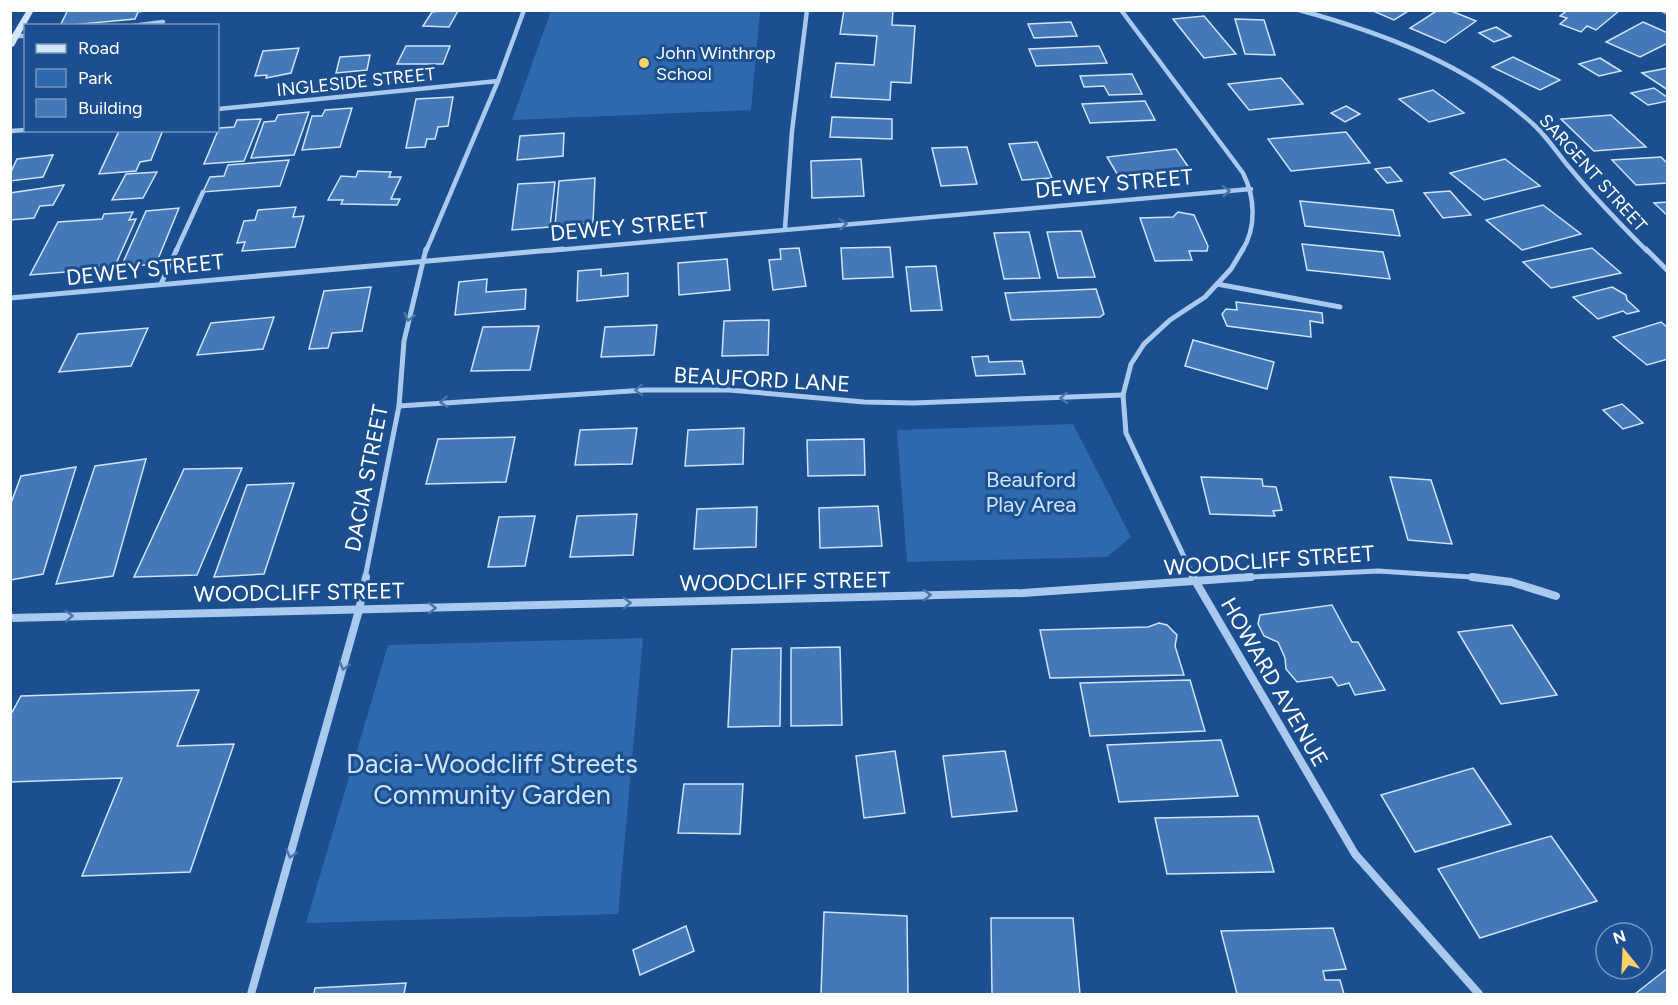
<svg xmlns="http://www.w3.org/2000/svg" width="1678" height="1005" viewBox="0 0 1678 1005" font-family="Figtree,sans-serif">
	<rect width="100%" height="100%" fill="#1b4f8f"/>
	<g fill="#2e69ad">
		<polygon points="551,11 760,11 751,110 512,120"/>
		<polygon points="1073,424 1131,537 1107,557 907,562 897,430"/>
		<polygon points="643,638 618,914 306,923 388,645"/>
	</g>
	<g fill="#4478b7" stroke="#cfe3fa" stroke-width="1.5">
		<polygon points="68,10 151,10 138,12 135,19 60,26"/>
		<polygon points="447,10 458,11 449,27 423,26 432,12"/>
		<polygon points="844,10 893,10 892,25 915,26 911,83 891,82 890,100 831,97 836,63 874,65 877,36 840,34"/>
		<polygon points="1371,10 1410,10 1394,20"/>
		<polygon points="1438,10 1449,10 1476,21 1445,43 1410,28"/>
		<polygon points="1568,10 1617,10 1619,11 1596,30 1587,26 1581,32 1560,24 1567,18 1560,16"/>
		<polygon points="1204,16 1236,54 1204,58 1173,19"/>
		<polygon points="1235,19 1264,20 1275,55 1245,54"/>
		<polygon points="1071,22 1077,36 1034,38 1028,24"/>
		<polygon points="1643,22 1668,33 1668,43 1640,57 1606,42"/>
		<polygon points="1496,27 1511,36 1494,42 1479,33"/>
		<polygon points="406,46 450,46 443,64 397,64"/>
		<polygon points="1099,46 1107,63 1036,66 1029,49"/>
		<polygon points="299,48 291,73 266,78 267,75 255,76 263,51"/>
		<polygon points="370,55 367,70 336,73 340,57"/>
		<polygon points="1513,57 1560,80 1540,90 1492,67"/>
		<polygon points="1600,58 1621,71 1599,76 1579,64"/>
		<polygon points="1668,68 1668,90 1642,73"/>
		<polygon points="1132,74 1142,94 1109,95 1104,86 1084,87 1080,76"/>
		<polygon points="1281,78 1303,104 1249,110 1228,84"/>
		<polygon points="1654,88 1668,98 1668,101 1648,105 1631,93"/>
		<polygon points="1433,90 1464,113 1429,122 1399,99"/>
		<polygon points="453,97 448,126 438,127 435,139 427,139 425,147 406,148 416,99"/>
		<polygon points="1145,101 1155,120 1090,123 1082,104"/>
		<polygon points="1346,106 1360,114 1345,122 1331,113"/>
		<polygon points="352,108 340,147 302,150 312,116 322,116 325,110"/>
		<polygon points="309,112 294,155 251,158 264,122 275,121 278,115"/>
		<polygon points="1611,115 1646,147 1594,151 1561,119"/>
		<polygon points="832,117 892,119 892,139 830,137"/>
		<polygon points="261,119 244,161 204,164 219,128 234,127 237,120"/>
		<polygon points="163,130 151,160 140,162 136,171 99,174 119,131"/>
		<polygon points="1346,132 1370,163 1291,171 1268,139"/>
		<polygon points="564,133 563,156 517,160 520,136"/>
		<polygon points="1037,142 1052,178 1022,180 1009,144"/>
		<polygon points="967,147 977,184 941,186 932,148"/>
		<polygon points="1176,149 1189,168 1119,177 1107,157"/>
		<polygon points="53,155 43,177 10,181 10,174 17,159"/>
		<polygon points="1661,157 1668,164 1668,183 1636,185 1612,160"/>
		<polygon points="861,159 864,196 812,198 811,161"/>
		<polygon points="1505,159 1540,186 1484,200 1450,173"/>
		<polygon points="289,160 280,186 203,192 210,177 224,176 228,165"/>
		<polygon points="1390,167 1402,181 1387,183 1375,169"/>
		<polygon points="358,171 391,172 389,177 401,177 391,199 400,199 397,205 341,204 343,200 328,200 341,176 356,177"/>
		<polygon points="157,172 143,198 112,200 126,174"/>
		<polygon points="595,178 593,223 555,226 559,181"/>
		<polygon points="555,182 550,227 512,230 518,184"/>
		<polygon points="64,185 53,205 40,206 34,218 10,220 10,193"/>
		<polygon points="1450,191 1471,215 1443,218 1424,193"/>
		<polygon points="1300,201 1393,210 1400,236 1305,226"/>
		<polygon points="1668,202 1668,216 1654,203"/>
		<polygon points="1543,205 1581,234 1522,250 1486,220"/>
		<polygon points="296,207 293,217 304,216 295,247 242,251 245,242 237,243 244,221 255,220 258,210"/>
		<polygon points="179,208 156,264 121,267 146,211"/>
		<polygon points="133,212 129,220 136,219 114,268 30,275 58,222 102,219 104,214"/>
		<polygon points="1178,212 1194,215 1208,246 1207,251 1189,251 1192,260 1155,261 1140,218 1173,217"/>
		<polygon points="1081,231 1095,277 1058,278 1047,232"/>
		<polygon points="1029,232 1040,278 1004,279 994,233"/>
		<polygon points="1302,244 1383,252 1390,279 1307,270"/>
		<polygon points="890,247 893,277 843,279 841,248"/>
		<polygon points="799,248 806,286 773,290 769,260 781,259 780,249"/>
		<polygon points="1592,248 1621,273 1551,288 1523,262"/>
		<polygon points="727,259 730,290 679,295 678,263"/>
		<polygon points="936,266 942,310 911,311 906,267"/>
		<polygon points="601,269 601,276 628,273 628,296 577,301 578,271"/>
		<polygon points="487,279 486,292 526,289 525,309 455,315 459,282"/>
		<polygon points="371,287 362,331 332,333 328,348 309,349 324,291"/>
		<polygon points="1612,287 1626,295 1627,300 1639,311 1627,314 1623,311 1598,319 1573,297"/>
		<polygon points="1096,289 1104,314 1100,317 1011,320 1005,293"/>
		<polygon points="1236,302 1322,313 1323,323 1310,321 1311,337 1227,326 1222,314 1226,309 1237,310"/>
		<polygon points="274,317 263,349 197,355 211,323"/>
		<polygon points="769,320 768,355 722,356 724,321"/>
		<polygon points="1661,322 1668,328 1668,359 1647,365 1613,337"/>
		<polygon points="657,325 654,355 601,357 605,327"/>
		<polygon points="539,326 530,370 471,371 483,327"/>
		<polygon points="148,328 131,366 59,372 78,334"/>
		<polygon points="1193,340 1274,362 1267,389 1185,366"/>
		<polygon points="988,356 989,362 1022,361 1025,374 976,376 972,357"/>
		<polygon points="1622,404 1643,423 1623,429 1603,410"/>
		<polygon points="637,428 632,464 575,465 580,430"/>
		<polygon points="744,428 743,464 685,466 688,430"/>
		<polygon points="515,437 506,482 426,484 438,439"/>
		<polygon points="864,439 865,475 808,476 807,440"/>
		<polygon points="146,459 113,576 56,584 95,466"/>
		<polygon points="76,467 43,574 10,580 10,506 21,476"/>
		<polygon points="242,468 197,575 134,577 184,469"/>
		<polygon points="1201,477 1262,479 1263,486 1276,487 1282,510 1273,511 1275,516 1210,514"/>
		<polygon points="1390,477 1431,480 1452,544 1408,540"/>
		<polygon points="294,483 264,574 214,577 247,485"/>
		<polygon points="878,506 882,546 820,548 819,508"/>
		<polygon points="757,507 756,547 694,549 697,509"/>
		<polygon points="637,514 633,555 570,557 577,516"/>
		<polygon points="535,516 525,566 488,567 499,517"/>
		<polygon points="1332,605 1352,642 1358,642 1385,690 1355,695 1349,683 1338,686 1332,677 1297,682 1286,669 1285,658 1278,642 1264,636 1258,624 1260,615"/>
		<polygon points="1159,623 1167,625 1177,635 1175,646 1184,675 1050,678 1040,630 1148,627"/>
		<polygon points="1512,625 1557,695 1501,704 1458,632"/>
		<polygon points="840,647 842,725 791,726 791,648"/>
		<polygon points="781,648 780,726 728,727 732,649"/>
		<polygon points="1190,680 1205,731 1090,736 1080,683"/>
		<polygon points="199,690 177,746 234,744 190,872 82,876 122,778 10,782 10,716 21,696"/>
		<polygon points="1221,740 1238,796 1119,802 1107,745"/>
		<polygon points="895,751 905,813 864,818 856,756"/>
		<polygon points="1005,751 1017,811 952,817 943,756"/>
		<polygon points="1473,768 1511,824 1415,852 1381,795"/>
		<polygon points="684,784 743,784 740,834 678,833"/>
		<polygon points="1258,816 1274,872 1167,874 1155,818"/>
		<polygon points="1551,836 1597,901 1480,938 1438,869"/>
		<polygon points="824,912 907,916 908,994 821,994"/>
		<polygon points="991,918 1073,918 1080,994 992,994"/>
		<polygon points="686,926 694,951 640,975 633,950"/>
		<polygon points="1333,928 1346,969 1323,971 1325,980 1340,980 1344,994 1237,994 1221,931"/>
		<polygon points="1668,968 1668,994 1635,994"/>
		<polygon points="406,983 404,994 314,994 315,988"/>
	</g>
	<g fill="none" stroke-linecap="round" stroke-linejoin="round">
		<g stroke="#a9c9ee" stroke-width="4.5">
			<path d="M 1121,10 L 1243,173 C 1255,197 1257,227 1242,251"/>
			<path d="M 1299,10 C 1383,33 1469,65 1534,125 C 1548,138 1558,154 1569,167 C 1594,197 1620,224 1647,251"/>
			<polyline points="1662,10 1668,13"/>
			<polyline points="132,26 163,22"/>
			<polyline points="16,36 26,36"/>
			<polyline points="218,109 498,81"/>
			<polyline points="10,131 26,130"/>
			<polyline points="785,228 792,131 807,10"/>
			<polyline points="176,251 203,192"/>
			<polyline points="426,251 498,81 524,10"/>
			<polyline points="546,251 1251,189"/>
		</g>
		<g stroke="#a9c9ee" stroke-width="5">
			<polyline points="1646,249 1668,271"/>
			<polyline points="161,284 177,249"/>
			<polyline points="1217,284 1340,307"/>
			<polyline points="10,298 563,249"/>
			<polyline points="399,406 646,390 729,390 864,402 913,403 1123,395"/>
			<polyline points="365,578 399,406 404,341 426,249"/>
			<polyline points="1194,578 1126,433 1123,395 1131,364 1144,344 1170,320 1205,297 1231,269 1243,249"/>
			<polyline points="1232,578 1378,571 1487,578"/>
		</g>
		<g stroke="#a9c9ee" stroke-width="8">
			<polyline points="1193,577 1355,854 1479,994"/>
			<polyline points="1472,577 1511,582 1556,596"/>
			<polyline points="10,618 1023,593 1251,577"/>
			<polyline points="251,994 359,610 366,577"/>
		</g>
		<polygon fill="#d6e6fa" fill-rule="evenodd" points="27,10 34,10 14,46 10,48 10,38"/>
	</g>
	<defs><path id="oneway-chevron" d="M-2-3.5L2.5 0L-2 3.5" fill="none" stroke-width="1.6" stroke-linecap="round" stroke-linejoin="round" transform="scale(1.5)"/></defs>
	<g stroke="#4674ac">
		<use href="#oneway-chevron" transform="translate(1226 191) rotate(-4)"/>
		<use href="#oneway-chevron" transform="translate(843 224) rotate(-4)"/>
		<use href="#oneway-chevron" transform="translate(409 317) rotate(103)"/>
		<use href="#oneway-chevron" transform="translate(639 390) rotate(178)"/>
		<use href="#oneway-chevron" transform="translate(1064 398) rotate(177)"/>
		<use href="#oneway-chevron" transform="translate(444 402) rotate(176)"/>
		<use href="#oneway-chevron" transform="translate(927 595) rotate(-1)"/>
		<use href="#oneway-chevron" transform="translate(627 603) rotate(-1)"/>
		<use href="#oneway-chevron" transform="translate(432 608) rotate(-1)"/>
		<use href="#oneway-chevron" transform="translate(69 616) rotate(-2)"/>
		<use href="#oneway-chevron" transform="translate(344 666) rotate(106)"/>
		<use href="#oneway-chevron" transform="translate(291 854) rotate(106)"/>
	</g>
	<circle fill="#ffd166" stroke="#1b4f8f" stroke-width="2" cx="644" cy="63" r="6"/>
	<g text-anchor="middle" stroke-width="6" stroke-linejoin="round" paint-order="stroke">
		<g font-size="18" fill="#fff" stroke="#1b4f8f" text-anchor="start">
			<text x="656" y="59">John Winthrop<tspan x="656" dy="21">School</tspan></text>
		</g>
		<g font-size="18" fill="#fff" stroke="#1b4f8f">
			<text transform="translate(356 82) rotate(-6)" y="6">INGLESIDE STREET</text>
			<text transform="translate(1593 173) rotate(48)" y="6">SARGENT STREET</text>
		</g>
		<g font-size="22" fill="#fff" stroke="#1b4f8f">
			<text transform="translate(1114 183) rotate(-5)" y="8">DEWEY STREET</text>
			<text transform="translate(629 226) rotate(-5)" y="8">DEWEY STREET</text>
			<text transform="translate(145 269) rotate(-6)" y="8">DEWEY STREET</text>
			<text transform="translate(762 379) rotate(3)" y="8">BEAUFORD LANE</text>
			<text transform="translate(366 478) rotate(-79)" y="8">DACIA STREET</text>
			<text transform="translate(1269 560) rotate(-4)" y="8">WOODCLIFF STREET</text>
			<text transform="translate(785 581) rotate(-1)" y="8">WOODCLIFF STREET</text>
			<text transform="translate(299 592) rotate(-1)" y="8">WOODCLIFF STREET</text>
			<text transform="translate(1275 682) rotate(60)" y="8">HOWARD AVENUE</text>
		</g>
		<g font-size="22" fill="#cfe3fa" stroke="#1b4f8f">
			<text x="1031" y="487">Beauford<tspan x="1031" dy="25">Play Area</tspan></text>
		</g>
		<g font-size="27" fill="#cfe3fa" stroke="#1b4f8f">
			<text x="492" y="773">Dacia-Woodcliff Streets<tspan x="492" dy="31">Community Garden</tspan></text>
		</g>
	</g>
	<rect width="1678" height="1005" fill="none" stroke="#ffffff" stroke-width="24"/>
	<rect x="24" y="24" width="195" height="108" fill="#1b4f8f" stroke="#7695bc" stroke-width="1.5"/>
	<rect x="36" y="44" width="30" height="9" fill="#d6e6fa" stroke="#7695bc" stroke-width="1.5"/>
	<text x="78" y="54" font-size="18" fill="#ffffff">Road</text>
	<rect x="36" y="69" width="30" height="18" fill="#2e69ad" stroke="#7695bc" stroke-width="1.5"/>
	<text x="78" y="84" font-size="18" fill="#ffffff">Park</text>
	<rect x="36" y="99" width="30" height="18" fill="#4478b7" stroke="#7695bc" stroke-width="1.5"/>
	<text x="78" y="114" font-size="18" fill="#ffffff">Building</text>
	<g transform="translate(1624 951) rotate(342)"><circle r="28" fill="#1b4f8f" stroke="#7695bc" stroke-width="1.5"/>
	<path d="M0-4.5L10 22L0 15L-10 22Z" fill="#ffd166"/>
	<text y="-9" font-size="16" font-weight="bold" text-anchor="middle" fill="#ffffff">N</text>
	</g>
</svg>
